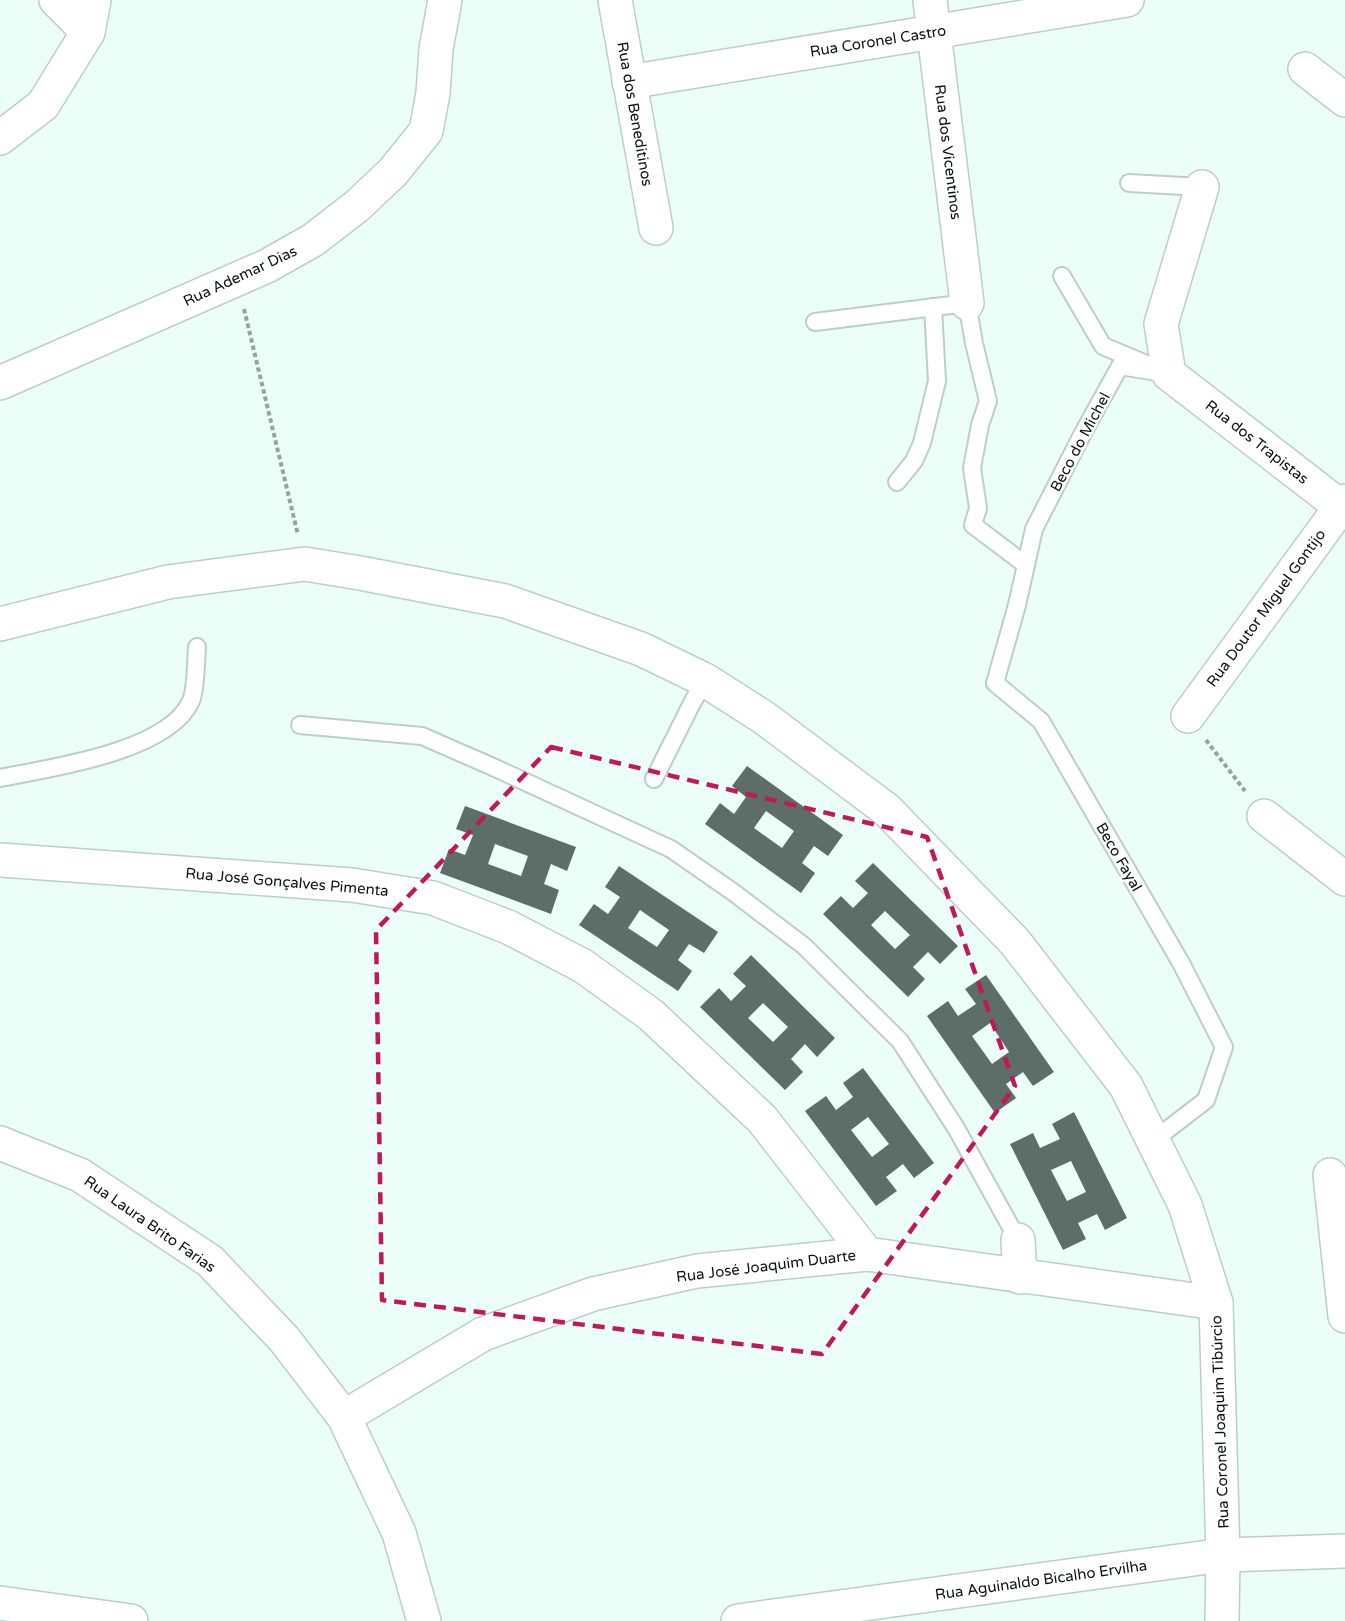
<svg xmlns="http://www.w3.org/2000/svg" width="1345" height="1621" viewBox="0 0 1345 1621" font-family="'Varela Round',sans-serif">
	<rect width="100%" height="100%" fill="#ebfef7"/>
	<g fill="#5d6e68" fill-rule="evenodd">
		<path d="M 747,766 L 843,835 L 828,856 L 814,846 L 802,863 L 815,873 L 801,893 L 705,824 L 720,803 L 734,814 L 746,797 L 732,786 ZM 766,811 L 794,831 L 782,848 L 754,828 Z"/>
		<path d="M 465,806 L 576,847 L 567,871 L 551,864 L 544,884 L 559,890 L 551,914 L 440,873 L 449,849 L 465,855 L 473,835 L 456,829 ZM 495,844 L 528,856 L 521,876 L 488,864 Z"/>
		<path d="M 873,863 L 958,946 L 940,964 L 928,952 L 913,967 L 925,979 L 908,997 L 823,914 L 841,896 L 853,908 L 868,893 L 855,881 ZM 885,911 L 910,935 L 895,949 L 871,925 Z"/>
		<path d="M 619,866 L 718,932 L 704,953 L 689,944 L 678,960 L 692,971 L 678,991 L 579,925 L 594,904 L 608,914 L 620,897 L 605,887 ZM 640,910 L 669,930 L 657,947 L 628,928 Z"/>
		<path d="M 751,955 L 835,1038 L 817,1057 L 805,1044 L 791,1059 L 803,1072 L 785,1090 L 700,1007 L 719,988 L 731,1001 L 746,986 L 733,974 ZM 763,1003 L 788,1027 L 773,1042 L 748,1018 Z"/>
		<path d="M 986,975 L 1054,1072 L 1033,1086 L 1023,1072 L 1006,1084 L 1016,1098 L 995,1113 L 927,1016 L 948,1001 L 958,1016 L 976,1004 L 965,989 ZM 990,1023 L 1009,1052 L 992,1064 L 972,1036 Z"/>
		<path d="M 863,1068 L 934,1163 L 914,1178 L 903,1164 L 886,1177 L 897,1191 L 876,1206 L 805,1111 L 826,1096 L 836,1110 L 853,1097 L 843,1083 ZM 868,1117 L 889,1144 L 872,1157 L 851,1130 Z"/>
		<path d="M 1074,1112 L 1127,1218 L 1105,1230 L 1097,1214 L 1078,1223 L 1086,1239 L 1063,1250 L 1010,1144 L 1033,1133 L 1040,1148 L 1060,1139 L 1052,1124 ZM 1071,1161 L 1086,1192 L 1067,1201 L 1051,1170 Z"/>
	</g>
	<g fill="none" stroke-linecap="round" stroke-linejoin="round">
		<defs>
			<g id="service">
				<polyline points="1129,183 1202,187"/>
				<polyline points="1062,276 1103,346 1146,364"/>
				<polyline points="815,322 967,303 974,343 988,401 980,425 972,468 978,508 973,525 1026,565"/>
				<polyline points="897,482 914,461 922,443 937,381 933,307"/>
				<polyline points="300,725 422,736 493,767 671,849 733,892 804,946 900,1041 956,1128 1018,1240"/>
				<path d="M 0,778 C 50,768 168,752 191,701 C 196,690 196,660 197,647"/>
				<polyline points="654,779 692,703 705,680"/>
				<polyline points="1154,1140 1206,1100 1224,1047 1181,963 1041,721 995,683 1017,605 1034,529 1083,433 1120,366 1169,374"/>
			</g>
			<g id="minor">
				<polyline points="56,0 88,32"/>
				<polyline points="615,0 656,228"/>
				<polyline points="930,0 967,303"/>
				<polyline points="1305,69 1345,100"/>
				<polyline points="629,82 1127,0"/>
				<polyline points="0,138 43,105 88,32 94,0"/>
				<polyline points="1202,187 1161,324 1169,374 1345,510"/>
				<polyline points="0,383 267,266 313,240 357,206 393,172 426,131 433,93 436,49 445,0"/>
				<polyline points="0,624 168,582 305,564 360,573 505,601 641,649 705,680 763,717 887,810 1015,942 1126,1086 1185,1205 1216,1303 1223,1555 1222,1621"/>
				<polyline points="1188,716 1345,501"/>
				<polyline points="1264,816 1345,879"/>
				<polyline points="0,860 352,885 433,898 508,927 583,966 651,1015 762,1119 867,1254"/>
				<polyline points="0,1143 80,1175 210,1261 284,1339 344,1417 399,1533 424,1621"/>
				<polyline points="1330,1175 1345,1316"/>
				<polyline points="1018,1240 1020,1277"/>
				<polyline points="344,1417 483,1334 593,1294 697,1271 867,1254 1216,1303"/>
				<polyline points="0,1603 131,1621"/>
				<polyline points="738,1621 1223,1555 1345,1551"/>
			</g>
		</defs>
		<use href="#service" stroke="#bccec8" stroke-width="20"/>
		<use href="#minor" stroke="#bccec8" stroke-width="36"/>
		<g stroke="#95a39e" stroke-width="4" stroke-dasharray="4.5 3" stroke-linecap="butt">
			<polyline points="244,309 298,535"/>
			<polyline points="1206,740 1245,791"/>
		</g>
		<use href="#service" stroke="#fff" stroke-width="16"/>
		<use href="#minor" stroke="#fff" stroke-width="33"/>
	</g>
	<path fill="none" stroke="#c2185b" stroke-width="4.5" stroke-dasharray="12 8" stroke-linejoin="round" d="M 551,747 L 927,837 L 1015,1086 L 822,1354 L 382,1300 L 376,930 Z"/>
	<g text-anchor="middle" stroke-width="5" stroke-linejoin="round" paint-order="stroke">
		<g font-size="15" fill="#0b110f" stroke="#fff">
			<text transform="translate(878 41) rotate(-9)" y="5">Rua Coronel Castro</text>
			<text transform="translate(635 114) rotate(80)" y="5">Rua dos Beneditinos</text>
			<text transform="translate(948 152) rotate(83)" y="5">Rua dos Vicentinos</text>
			<text transform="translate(240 276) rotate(-25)" y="5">Rua Ademar Dias</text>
			<text transform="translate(1080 442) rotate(-62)" y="5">Beco do Michel</text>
			<text transform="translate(1257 442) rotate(38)" y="5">Rua dos Trapistas</text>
			<text transform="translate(1266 608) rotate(-54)" y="5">Rua Doutor Miguel Gontijo</text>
			<text transform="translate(1119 857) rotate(60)" y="5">Beco Fayal</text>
			<text transform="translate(287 882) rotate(5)" y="5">Rua José Gonçalves Pimenta</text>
			<text transform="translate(150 1224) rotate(35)" y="5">Rua Laura Brito Farias</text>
			<text transform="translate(766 1266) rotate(-7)" y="5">Rua José Joaquim Duarte</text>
			<text transform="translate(1220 1422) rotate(-92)" y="5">Rua Coronel Joaquim Tibúrcio</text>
			<text transform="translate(1041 1580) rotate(-8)" y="5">Rua Aguinaldo Bicalho Ervilha</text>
		</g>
	</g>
</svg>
